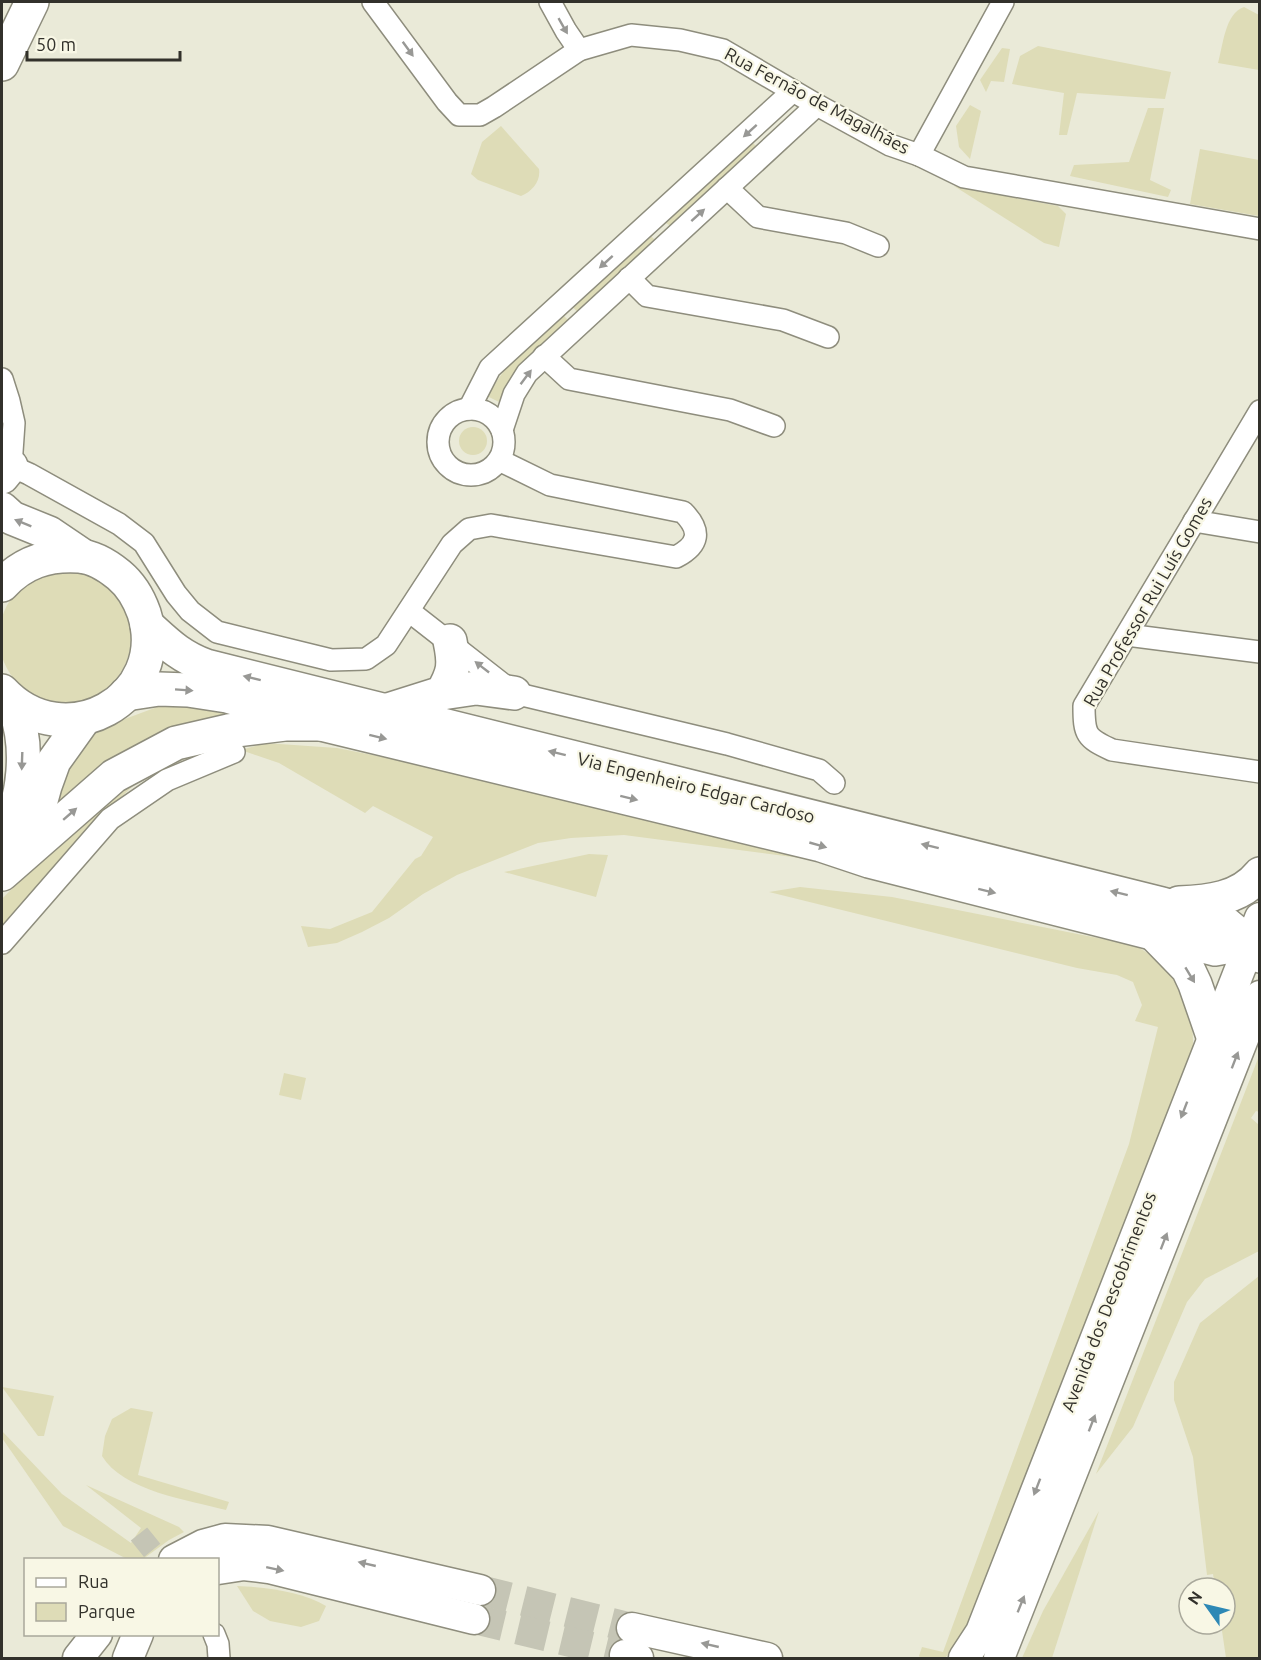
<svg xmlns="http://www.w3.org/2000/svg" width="1261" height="1660" viewBox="0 0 1261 1660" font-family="Ubuntu,sans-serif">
	<rect width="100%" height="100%" fill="#eaead8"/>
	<g fill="#dedcb7">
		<path d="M 1244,7 L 1259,15 L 1259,70 L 1218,63 C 1223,46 1225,13 1244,7 Z"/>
		<polygon points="1038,46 1171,72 1165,99 1077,93 1067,135 1059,135 1064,93 1012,84 1020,56"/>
		<polygon points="1002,48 1010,49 1004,82 991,81 986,92 980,80"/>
		<polygon points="970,105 981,111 970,159 959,147 956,126"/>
		<polygon points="1148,108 1164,108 1150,180 1171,190 1168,197 1070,176 1074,165 1129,162"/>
		<path d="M 501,126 L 539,169 C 541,181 532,192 521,196 L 478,180 L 471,174 L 482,142 Z"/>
		<polygon points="751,141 760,150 672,231 669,225 661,220"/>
		<polygon points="1200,149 1259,160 1259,216 1190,204"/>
		<polygon points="954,186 1058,206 1066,214 1059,247 1044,243"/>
		<polygon points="651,236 656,241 580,315 571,305 644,237"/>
		<polygon points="561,313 571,323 501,403 487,396 513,357"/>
		<circle cx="473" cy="441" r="14"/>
		<circle cx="65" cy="637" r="66"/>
		<polygon points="168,703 258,718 43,822 82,741 114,723"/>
		<polygon points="265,743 337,748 443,769 823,861 624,835 571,838 538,843 457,875 423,894 389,918 362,932 337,943 308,947 301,926 330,929 372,912 415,859 421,856 433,837 373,806 365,813 279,763 241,750"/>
		<path d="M 194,754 L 134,785 L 90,827 L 2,930 L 2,899 C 43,858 82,813 131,781 C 149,768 173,760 194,754 Z"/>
		<polygon points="589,854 608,855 596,897 504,872"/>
		<path d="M 800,887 L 892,897 L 1133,945 C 1163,958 1184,989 1191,1020 C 1193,1029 1193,1039 1193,1048 L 968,1624 L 954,1648 L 945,1658 L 921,1658 L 919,1656 L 922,1647 L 943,1652 L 1129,1144 L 1158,1027 L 1135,1021 L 1142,1005 L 1133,982 L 1117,975 L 1077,968 L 769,892 Z"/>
		<polygon points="1259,1056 1259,1112 1256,1111 1251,1118 1259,1125 1259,1251 1205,1279 1187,1302 1133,1427 1096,1474"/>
		<polygon points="284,1073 306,1078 301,1100 279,1095"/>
		<polygon points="1259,1276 1259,1658 1226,1658 1221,1624 1225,1624 1225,1588 1215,1588 1213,1574 1207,1575 1193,1457 1174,1400 1174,1382 1200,1323"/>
		<polygon points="2,1387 54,1396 44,1436 38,1436"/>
		<path d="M 131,1408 L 153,1412 L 138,1475 L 229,1502 L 226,1510 C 188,1500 123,1491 102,1456 L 105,1436 L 112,1419 Z"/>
		<polygon points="2,1431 62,1494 131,1543 141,1528 86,1485 179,1527 184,1532 169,1540 143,1559 127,1559 63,1526 2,1438"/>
		<polygon points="1099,1511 1052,1658 1022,1658 1043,1611"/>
		<path d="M 237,1586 C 264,1587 303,1592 326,1606 L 319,1621 L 301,1627 L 270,1621 L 253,1611 Z"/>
	</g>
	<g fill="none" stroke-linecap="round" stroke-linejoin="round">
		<polyline stroke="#c5c5b5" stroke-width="21" stroke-dasharray="21 10" stroke-linecap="butt" points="139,1534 160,1560"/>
		<g stroke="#c5c5b5" stroke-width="30" stroke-dasharray="30 15" stroke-linecap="butt">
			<polyline points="480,1590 632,1628"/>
			<polyline points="474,1619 625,1655"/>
		</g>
		<defs>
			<g id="street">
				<polyline points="373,2 447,102 459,115 480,115 494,107 579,50 631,35 680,40 723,50 817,105 890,145 919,155 964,177 1260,229"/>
				<polyline points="550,2 566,31 579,50"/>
				<polyline points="919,155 1003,2"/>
				<polyline points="727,188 758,217 846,233 878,246"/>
				<polyline points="629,278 647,296 783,320 828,337"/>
				<polyline points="544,356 569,379 730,410 774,426"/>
				<path d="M 2,379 L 9,401 L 14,423 L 11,466 L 29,474 L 119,524 L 144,543 L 176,594 L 190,611 L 217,632 L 331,660 L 366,659 L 386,645 L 452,544 L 469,529 L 491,525 L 676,557 C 699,545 702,531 683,512 L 550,485 L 499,460"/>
				<circle cx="471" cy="442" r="33"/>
				<polyline points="469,409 490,368 793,91"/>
				<path d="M 1260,411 L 1084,706 C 1084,735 1086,738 1112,750 L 1260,772"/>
				<polyline points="502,430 514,394 527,373 817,105"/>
				<polyline points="1194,521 1260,532"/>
				<polyline points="409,611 514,693 727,744 819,770 834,783"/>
				<polyline points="1127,635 1260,652"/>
				<polyline points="2,943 110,819 167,780 234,752"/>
				<polyline points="214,1634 218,1644 219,1658"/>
			</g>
			<g id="secondary">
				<polyline points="174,1560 203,1545 225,1539 268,1541 480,1590"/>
				<polyline points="218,1569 244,1565 269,1568 474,1619"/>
				<polyline points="632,1628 767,1658"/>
				<polyline points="625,1655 638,1658"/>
				<polyline points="78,1658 97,1634"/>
				<polyline points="128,1658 138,1634"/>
				<polyline points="964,1658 981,1632 1260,918"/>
				<polyline points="999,1658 1260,996"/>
			</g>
			<g id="primary">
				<polyline points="2,477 11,466"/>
				<polyline points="2,509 12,518 49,533 83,556"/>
				<path d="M 2,585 C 23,562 48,554 79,556 C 94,557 108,566 119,575 C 131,585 139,599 144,613 C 171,699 64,758 2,691"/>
				<path d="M 147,625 C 167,643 179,656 206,666 L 1162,904 L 1226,924 L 1250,944 L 1260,956"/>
				<polyline points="442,693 476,688 514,693"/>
				<polyline points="126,694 159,689 188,690 227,696 321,724 821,845 869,861 1215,949 1260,941"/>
				<path d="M 385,711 L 442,693 C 454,672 455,665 450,641"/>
				<path d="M 1179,903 C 1208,902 1240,899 1260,874"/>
				<polyline points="1153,933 1188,969 1195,984 1213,1036"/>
			</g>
			<g id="highway">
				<polyline points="2,64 32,2"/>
				<path d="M 2,837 C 26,802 30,743 13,704"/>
				<polyline points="18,851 36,819 45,786 54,761 84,719"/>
				<polyline points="2,874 114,776 176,743 228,731 285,724 321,724"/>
			</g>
		</defs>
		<use href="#street" stroke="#8e8d7d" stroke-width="24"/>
		<use href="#secondary" stroke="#8e8d7d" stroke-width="33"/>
		<use href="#primary" stroke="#8e8d7d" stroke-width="36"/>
		<use href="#highway" stroke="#8e8d7d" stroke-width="36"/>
		<use href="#street" stroke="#fff" stroke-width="21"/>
		<use href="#secondary" stroke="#fff" stroke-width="30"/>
		<use href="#primary" stroke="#fff" stroke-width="33"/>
		<use href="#highway" stroke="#fff" stroke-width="33"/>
	</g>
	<defs><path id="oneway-solid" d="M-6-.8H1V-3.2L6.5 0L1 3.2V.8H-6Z" transform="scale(1.5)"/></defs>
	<g fill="#989895">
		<use href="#oneway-solid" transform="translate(563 26) rotate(60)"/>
		<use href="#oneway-solid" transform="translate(408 49) rotate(54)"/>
		<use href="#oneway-solid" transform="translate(750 131) rotate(138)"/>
		<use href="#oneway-solid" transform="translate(698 215) rotate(-42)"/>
		<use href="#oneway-solid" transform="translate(606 262) rotate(138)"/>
		<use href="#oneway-solid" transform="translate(526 377) rotate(-53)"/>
		<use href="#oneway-solid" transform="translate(23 523) rotate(-158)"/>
		<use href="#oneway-solid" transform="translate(482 667) rotate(-142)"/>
		<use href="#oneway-solid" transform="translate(252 678) rotate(-166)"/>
		<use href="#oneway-solid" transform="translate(184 690) rotate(4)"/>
		<use href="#oneway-solid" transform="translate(378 737) rotate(14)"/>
		<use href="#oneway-solid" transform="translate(557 753) rotate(-166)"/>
		<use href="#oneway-solid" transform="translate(22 761) rotate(92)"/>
		<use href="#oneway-solid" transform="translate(629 798) rotate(14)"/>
		<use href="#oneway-solid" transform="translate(70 814) rotate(-41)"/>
		<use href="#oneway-solid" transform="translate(818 845) rotate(16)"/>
		<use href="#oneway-solid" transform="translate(930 846) rotate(-166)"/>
		<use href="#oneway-solid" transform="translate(987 891) rotate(14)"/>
		<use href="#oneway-solid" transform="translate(1119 893) rotate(-166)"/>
		<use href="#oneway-solid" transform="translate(1190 975) rotate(59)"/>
		<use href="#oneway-solid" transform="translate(1235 1060) rotate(-69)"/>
		<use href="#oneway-solid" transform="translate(1184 1110) rotate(111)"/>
		<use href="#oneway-solid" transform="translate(1164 1241) rotate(-69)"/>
		<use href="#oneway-solid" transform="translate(1092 1423) rotate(-69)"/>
		<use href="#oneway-solid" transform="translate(1037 1487) rotate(111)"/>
		<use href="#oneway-solid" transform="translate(367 1564) rotate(-167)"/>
		<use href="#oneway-solid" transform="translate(275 1569) rotate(12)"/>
		<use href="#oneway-solid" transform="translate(1021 1604) rotate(-68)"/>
		<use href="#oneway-solid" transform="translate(710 1645) rotate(-167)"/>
	</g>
	<g text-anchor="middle" stroke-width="4.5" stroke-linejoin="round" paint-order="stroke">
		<g font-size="18" fill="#32312b" stroke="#f8f7e5">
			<text transform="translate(817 101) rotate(28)" y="6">Rua Fernão de Magalhães</text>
			<text transform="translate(1148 602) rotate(-60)" y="6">Rua Professor Rui Luís Gomes</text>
			<text transform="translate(696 788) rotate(14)" y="6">Via Engenheiro Edgar Cardoso</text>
			<text transform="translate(1109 1302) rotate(-69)" y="6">Avenida dos Descobrimentos</text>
		</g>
	</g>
	<rect width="1261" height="1660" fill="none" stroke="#32312b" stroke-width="6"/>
	<rect x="24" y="1558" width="195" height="78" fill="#f8f7e5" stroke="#a9a89b" stroke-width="1.5"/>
	<rect x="36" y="1578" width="30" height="9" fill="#ffffff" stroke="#a9a89b" stroke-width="1.5"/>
	<text x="78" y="1588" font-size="18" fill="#32312b">Rua</text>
	<rect x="36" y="1603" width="30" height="18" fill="#dedcb7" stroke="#a9a89b" stroke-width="1.5"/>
	<text x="78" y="1618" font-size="18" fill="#32312b">Parque</text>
	<g transform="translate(1207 1606) rotate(304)"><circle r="28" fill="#f8f7e5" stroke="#a9a89b" stroke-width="1.5"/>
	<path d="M0-4.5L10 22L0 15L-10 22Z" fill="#2d88b5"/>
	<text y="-9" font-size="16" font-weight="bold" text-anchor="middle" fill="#32312b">N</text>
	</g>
	<path d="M27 51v9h153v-9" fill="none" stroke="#32312b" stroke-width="3"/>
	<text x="36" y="51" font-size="18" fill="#32312b" stroke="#f8f7e5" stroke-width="4.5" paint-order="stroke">50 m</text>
</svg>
